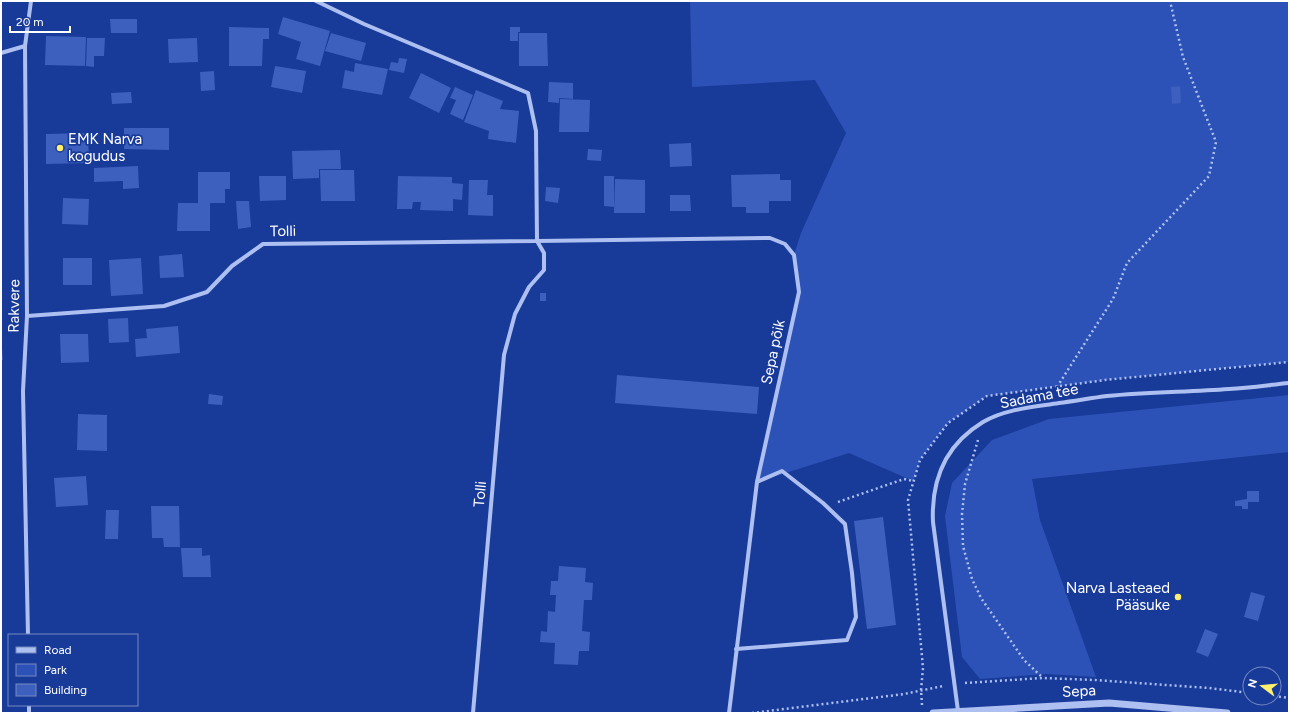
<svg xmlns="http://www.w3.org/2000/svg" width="1290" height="714" viewBox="0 0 1290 714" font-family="Figtree,sans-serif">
	<rect width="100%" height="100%" fill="#183a99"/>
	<g fill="#2c52b7">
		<polygon points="690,1 1289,1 1289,362 1105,380 987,396 948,423 920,460 913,481 849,453 757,482 799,292 794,255 801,233 846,133 815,80 692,87"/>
		<polygon points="1289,395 1289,452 1032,479 1040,520 1096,677 1047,674 980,679 962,657 945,516 952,483 992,440 1049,419"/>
	</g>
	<g fill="#3d60be">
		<polygon points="283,17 330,31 320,66 296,59 301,42 278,34"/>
		<polygon points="110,19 137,19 137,33 111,33"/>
		<polygon points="229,27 269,28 269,39 263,39 262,66 229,66"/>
		<polygon points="510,27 520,27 520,32 518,32 518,41 510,41"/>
		<polygon points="331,33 366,43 361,61 325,51"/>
		<polygon points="519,33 547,33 548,66 519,66"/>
		<polygon points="46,36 86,37 85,66 45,65"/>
		<polygon points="87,38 105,38 104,56 94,56 94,67 86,66"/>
		<polygon points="197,38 198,62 169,63 168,39"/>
		<polygon points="399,58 407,59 404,73 389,70 391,62 398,63"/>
		<polygon points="355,63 388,69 382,95 342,88 345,70 354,72"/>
		<polygon points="275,66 306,71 302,93 271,87"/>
		<polygon points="214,71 215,90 201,91 200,72"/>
		<polygon points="421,73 451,88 439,113 409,98"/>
		<polygon points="549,82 573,83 573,99 559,98 559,103 548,102"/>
		<polygon points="1180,86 1181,103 1172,104 1171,87"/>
		<polygon points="455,87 473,95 463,120 450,114 456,100 450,98"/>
		<polygon points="476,90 503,101 500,109 519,111 516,143 488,139 489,131 464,122"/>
		<polygon points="131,92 132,103 112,104 111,93"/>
		<polygon points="560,99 590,100 589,132 559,132"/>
		<polygon points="124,128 169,128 169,150 124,149"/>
		<polygon points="88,133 89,163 46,164 46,134"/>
		<polygon points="691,143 692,166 670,167 669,144"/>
		<polygon points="588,149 602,150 601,161 587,160"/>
		<polygon points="340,150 341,169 319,169 319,178 293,179 292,151"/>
		<polygon points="138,166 139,188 123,189 123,181 94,182 94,168"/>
		<polygon points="320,170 354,170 355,201 321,201"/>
		<polygon points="198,172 230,172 230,189 225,189 225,203 210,203 210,231 177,231 178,203 198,203"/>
		<polygon points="780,174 780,180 791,180 791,201 769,201 769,213 746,213 746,207 732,207 731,175"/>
		<polygon points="259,176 286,176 286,200 260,201"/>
		<polygon points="398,176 452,177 452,183 463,184 462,200 453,199 453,211 420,210 421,202 413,202 412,209 397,209"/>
		<polygon points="604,176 614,176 614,207 604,206"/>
		<polygon points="615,179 645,180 645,213 614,213"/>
		<polygon points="469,180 488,180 487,195 493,195 493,216 468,215"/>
		<polygon points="546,187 560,188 558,203 545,201"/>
		<polygon points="670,195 690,195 691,211 670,211"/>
		<polygon points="63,198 89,199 88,225 62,224"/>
		<polygon points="236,201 249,201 251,227 238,229"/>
		<polygon points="182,254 184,277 160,278 159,256"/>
		<rect x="63" y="258" width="29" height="27"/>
		<polygon points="141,258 143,294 111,296 109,260"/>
		<rect x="540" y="293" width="6" height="8"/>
		<polygon points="128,318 129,342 109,343 108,319"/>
		<polygon points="178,326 180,353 136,357 135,339 147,338 146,329"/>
		<polygon points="60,334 88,334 89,362 61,363"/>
		<polygon points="1,348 2,348 3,360 1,360"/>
		<polygon points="617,375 759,387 757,414 615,403"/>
		<polygon points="209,394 223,396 222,405 208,404"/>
		<polygon points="78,414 107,415 107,451 77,450"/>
		<polygon points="86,476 88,505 56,507 54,478"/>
		<polygon points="1247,491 1259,491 1259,502 1248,502 1248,509 1242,509 1242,506 1235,506 1235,501 1247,499"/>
		<polygon points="151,506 179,506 180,547 164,547 163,538 152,538"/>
		<polygon points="106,510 119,510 118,539 105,539"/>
		<polygon points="883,517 896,625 867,629 854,521"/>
		<polygon points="181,548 202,548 202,556 210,555 211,577 183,577"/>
		<polygon points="559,566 586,568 585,582 593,583 592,600 584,600 582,631 590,632 589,651 579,651 578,665 554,664 555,643 540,642 541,631 547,632 548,611 555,612 556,595 550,595 551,581 558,581"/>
		<polygon points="1251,592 1265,596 1258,621 1244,617"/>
		<polygon points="1205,629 1218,634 1208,657 1196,652"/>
	</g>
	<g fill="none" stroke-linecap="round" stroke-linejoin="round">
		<g stroke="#adc0f1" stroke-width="2.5" stroke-dasharray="2 3" stroke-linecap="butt">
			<polyline points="1057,387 1113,299 1127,263 1209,176 1216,142 1183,57 1170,1"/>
			<polyline points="978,440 965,484 962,514 963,546 972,579 981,598 1024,660 1042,677"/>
			<polyline points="838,502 904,479 913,481"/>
			<polyline points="965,683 1042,678 1095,680 1209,688 1250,693"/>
			<polyline points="1274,696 1289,698"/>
			<polyline points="922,705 921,690 923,668 908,500 920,460 948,423 987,396 1105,380 1289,362"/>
			<polyline points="752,713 904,694 943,686"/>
		</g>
		<g stroke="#adc0f1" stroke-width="4">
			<polyline points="1,53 25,46"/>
			<polyline points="27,316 164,306 207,292 232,266 263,244 537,241 536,131 528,93 364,24 316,1"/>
			<polyline points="28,635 23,391 27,316 25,46 31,1"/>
			<polyline points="736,649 847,640 856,617 852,573 845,524 823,503 782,471 757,482"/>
			<polyline points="29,705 29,713"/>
			<path d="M 958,711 L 933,522 C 931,479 945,445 983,422 C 1005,409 1034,407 1059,403 C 1075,401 1091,398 1107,396 C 1148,392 1188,392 1229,389 C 1249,388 1269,385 1289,383"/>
			<polyline points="473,713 504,355 515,314 529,287 544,270 544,253 537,241 770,238 785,244 794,255 799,292 757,482 729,713"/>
		</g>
		<polyline stroke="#adc0f1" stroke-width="7" points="933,713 1109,703 1227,713"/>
	</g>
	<g fill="#ffef6d" stroke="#183a99" stroke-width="1.5">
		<circle cx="60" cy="148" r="4"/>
		<circle cx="1178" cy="597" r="4"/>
	</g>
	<g text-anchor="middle" stroke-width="3.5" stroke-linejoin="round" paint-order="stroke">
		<g font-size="15" fill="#fff" stroke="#183a99" text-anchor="start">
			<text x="68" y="144">EMK Narva<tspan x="68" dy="17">kogudus</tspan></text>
			<text x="1170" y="593" text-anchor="end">Narva Lasteaed<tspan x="1170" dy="17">Pääsuke</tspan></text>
		</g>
		<g font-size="15" fill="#fff" stroke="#183a99">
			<text transform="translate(283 231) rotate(-1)" y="5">Tolli</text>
			<text transform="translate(14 306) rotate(-89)" y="5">Rakvere</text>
			<text transform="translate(773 352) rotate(-78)" y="5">Sepa põik</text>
			<text transform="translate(1039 396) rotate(-11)" y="5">Sadama tee</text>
			<text transform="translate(480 494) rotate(-85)" y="5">Tolli</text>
			<text transform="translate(1079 691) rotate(-3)" y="5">Sepa</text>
		</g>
	</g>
	<rect width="1290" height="714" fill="none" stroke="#ffffff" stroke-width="4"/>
	<rect x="8" y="634" width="130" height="72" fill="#183a99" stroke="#7489c2"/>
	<rect x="16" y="647" width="20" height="6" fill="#adc0f1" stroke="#7489c2"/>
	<text x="44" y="654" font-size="12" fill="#ffffff">Road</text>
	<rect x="16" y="664" width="20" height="12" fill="#2c52b7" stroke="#7489c2"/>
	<text x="44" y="674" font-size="12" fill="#ffffff">Park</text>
	<rect x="16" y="684" width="20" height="12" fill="#3d60be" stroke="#7489c2"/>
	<text x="44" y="694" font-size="12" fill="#ffffff">Building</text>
	<g transform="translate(1262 686) rotate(286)"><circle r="19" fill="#183a99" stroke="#7489c2"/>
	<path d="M0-3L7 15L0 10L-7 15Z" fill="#ffef6d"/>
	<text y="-6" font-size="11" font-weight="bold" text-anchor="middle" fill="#ffffff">N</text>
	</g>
	<path d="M10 26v6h60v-6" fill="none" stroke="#ffffff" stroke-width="2"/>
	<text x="16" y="26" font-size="12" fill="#ffffff" stroke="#183a99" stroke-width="3" paint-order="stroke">20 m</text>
</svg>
